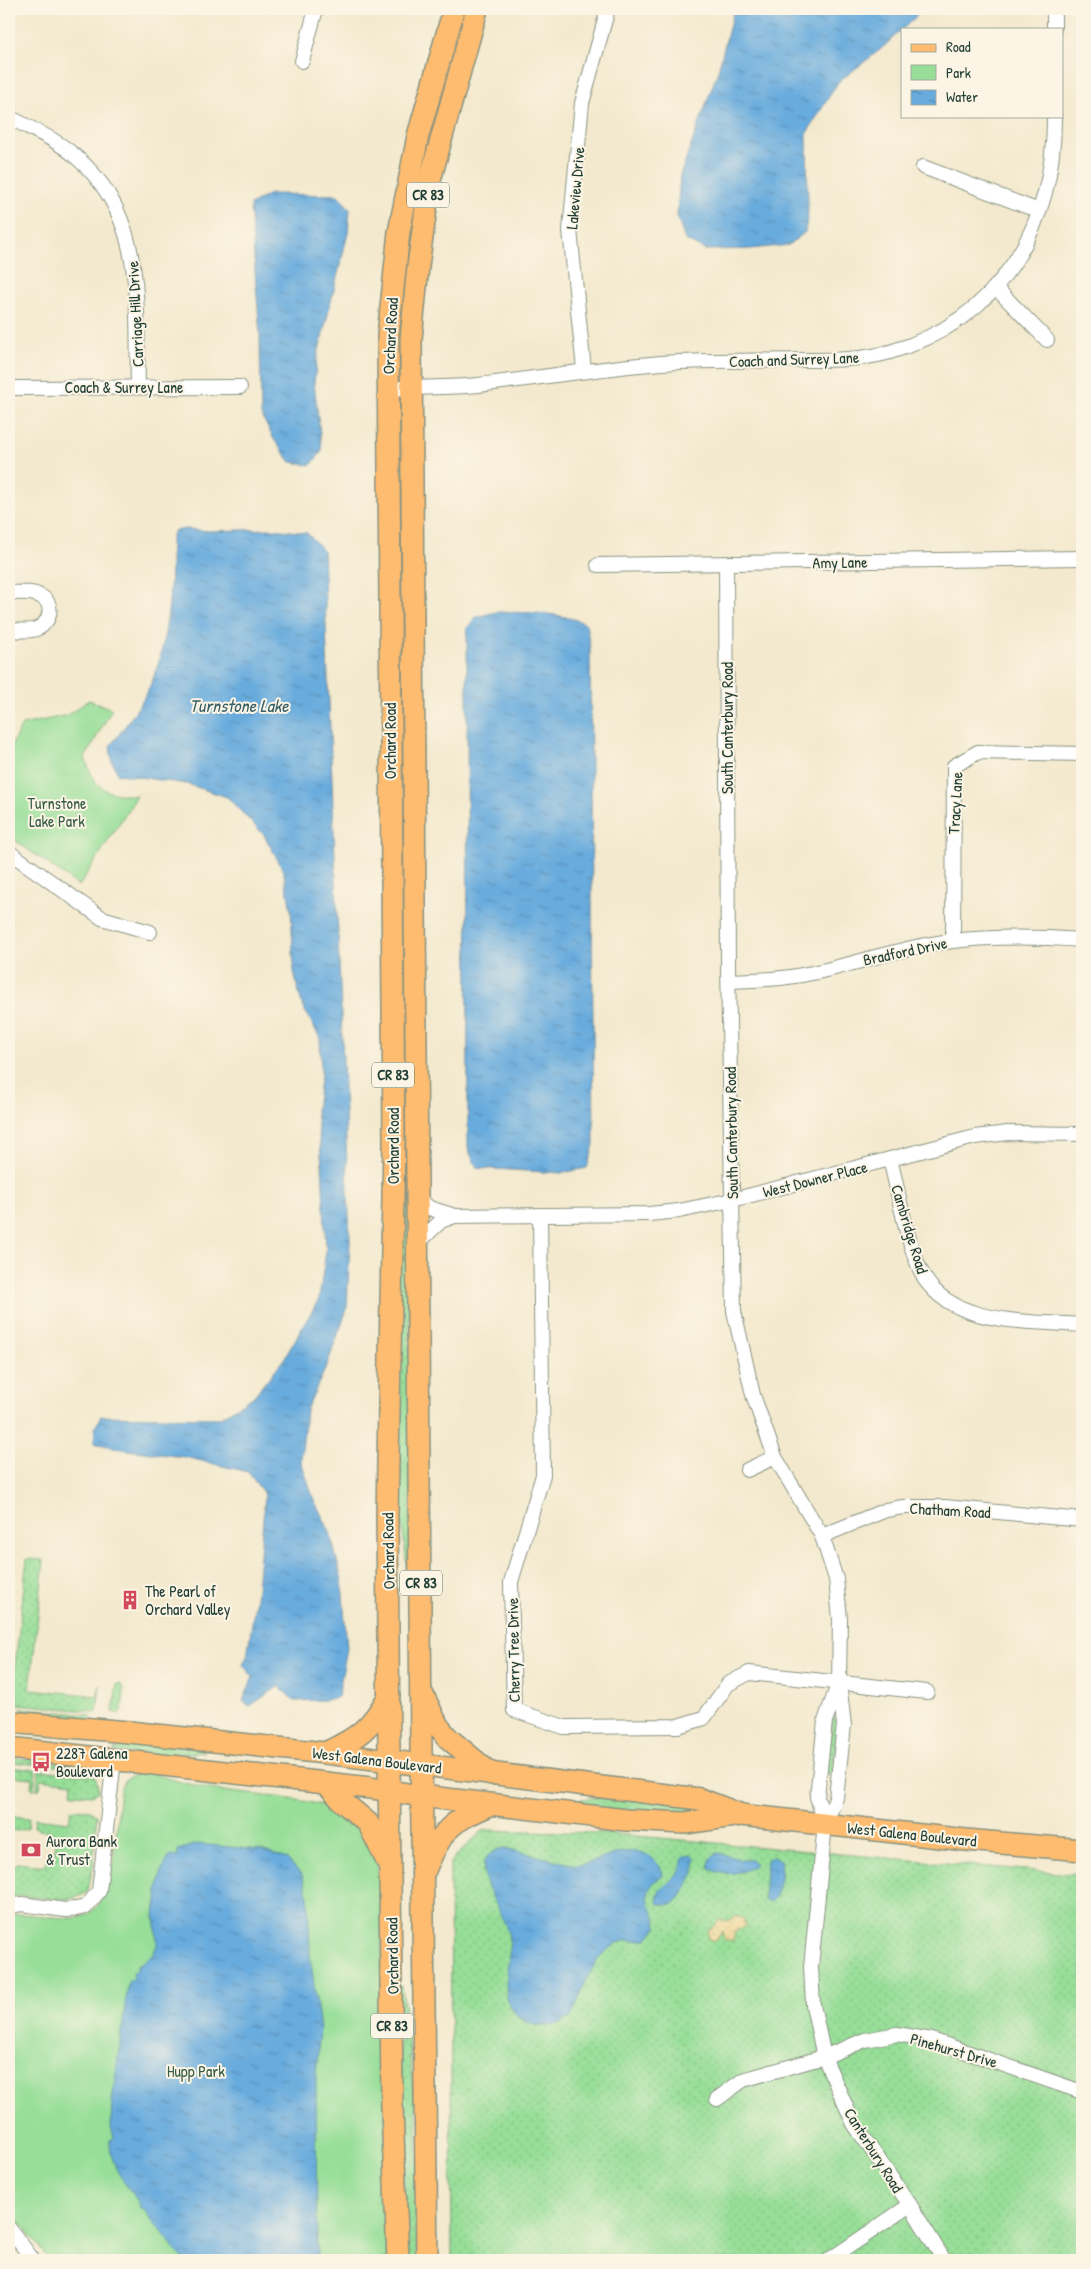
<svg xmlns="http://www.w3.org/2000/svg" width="1091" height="2269" viewBox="0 0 1091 2269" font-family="'Patrick Hand',sans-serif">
	<defs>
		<pattern id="grass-dots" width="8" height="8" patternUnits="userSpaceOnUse" patternTransform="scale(1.25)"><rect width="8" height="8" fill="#97de98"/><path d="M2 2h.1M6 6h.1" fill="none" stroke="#82bf84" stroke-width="1.8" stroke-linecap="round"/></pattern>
		<pattern id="sand-dots" width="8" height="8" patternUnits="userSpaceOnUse" patternTransform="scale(1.25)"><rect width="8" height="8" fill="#eeda9e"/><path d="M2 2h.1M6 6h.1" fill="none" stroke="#ccbc89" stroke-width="1.8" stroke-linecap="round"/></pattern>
		<pattern id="water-ripples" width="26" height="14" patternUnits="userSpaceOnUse" patternTransform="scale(1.25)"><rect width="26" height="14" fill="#68abdd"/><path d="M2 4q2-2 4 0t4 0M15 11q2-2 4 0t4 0" fill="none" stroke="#558cb4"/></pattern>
	</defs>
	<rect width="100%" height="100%" fill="#fcf5e5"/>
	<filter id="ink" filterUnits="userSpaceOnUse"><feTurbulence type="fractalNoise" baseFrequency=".02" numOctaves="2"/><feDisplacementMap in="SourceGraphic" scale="10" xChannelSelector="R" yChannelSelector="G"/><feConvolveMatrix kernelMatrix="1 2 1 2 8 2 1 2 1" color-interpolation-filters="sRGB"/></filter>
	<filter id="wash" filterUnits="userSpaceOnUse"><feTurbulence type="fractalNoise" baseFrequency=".0096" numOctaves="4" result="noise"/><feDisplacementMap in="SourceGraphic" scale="20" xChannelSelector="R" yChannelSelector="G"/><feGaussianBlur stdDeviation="1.12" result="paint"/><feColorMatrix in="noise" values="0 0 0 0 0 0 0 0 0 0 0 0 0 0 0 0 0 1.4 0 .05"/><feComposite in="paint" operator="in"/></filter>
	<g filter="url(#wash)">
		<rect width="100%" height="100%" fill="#f3e9ce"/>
		<g fill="url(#grass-dots)" stroke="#5b8e66">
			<polygon points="399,424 404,424 411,1598 395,1471 396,436"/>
			<polygon points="27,1559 44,1560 30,1689 97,1696 100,1685 97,1712 18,1704 13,1684"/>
			<polygon points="117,1684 121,1684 124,1689 122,1712 119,1714 113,1712"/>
			<polygon points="20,1708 89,1715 93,1716 87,1720 26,1714"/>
			<polygon points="833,1718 837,1719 838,1724 833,1772 828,1776 826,1769"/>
			<polygon points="132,1740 204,1749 204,1752 149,1756 113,1751"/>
			<polygon points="9,1757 83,1766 89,1769 9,1762"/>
			<polygon points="9,1767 36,1770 34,1790 31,1787 32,1778 9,1776"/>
			<polygon points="39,1770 95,1776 99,1791 92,1795 73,1794 71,1793 72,1783 41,1779 40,1788 37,1790"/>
			<polygon points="635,1795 708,1810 634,1814 552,1801"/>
			<path d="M 74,1809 L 90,1810 L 97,1815 L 93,1866 L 88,1891 C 70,1908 33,1893 9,1897 L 9,1877 L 12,1877 L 13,1868 L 17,1863 L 45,1866 L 46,1860 L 54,1861 L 56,1840 L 49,1839 L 50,1831 L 38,1830 L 38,1828 L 34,1827 L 35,1818 L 69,1822 L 71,1810 Z"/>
			<polygon points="11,1816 29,1818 28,1828 19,1831 10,1830"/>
			<polygon points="483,1830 603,1833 1082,1875 1082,2260 452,2260 450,1862"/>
			<polygon points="398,1986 402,1986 417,2118 419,2260 406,2260"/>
		</g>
		<polygon fill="url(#sand-dots)" stroke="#868c69" points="736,1916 744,1919 745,1926 735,1932 733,1941 725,1940 723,1931 716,1941 708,1939 708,1930 716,1925 719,1920 729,1921"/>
		<g fill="#97de98" stroke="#5b8e66">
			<path d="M 89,700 L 112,709 L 85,758 C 96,791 103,793 137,796 L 79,886 L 9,836 L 9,750 L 22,725 L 68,715 Z"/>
			<path d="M 144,1771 C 166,1777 188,1785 210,1789 C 248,1796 336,1797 362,1824 C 379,1843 378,1878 381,1902 L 388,2260 L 49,2260 L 9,2208 L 9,1915 C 31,1912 52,1919 74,1918 C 122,1916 113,1821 121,1787 L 126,1779 Z"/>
		</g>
		<g fill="url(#water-ripples)" stroke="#447488">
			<polygon points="734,9 924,9 881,49 838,82 807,133 808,212 805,232 789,245 750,249 705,250 685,240 677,216 680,176 718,71"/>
			<polygon points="270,194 338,195 350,209 348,233 317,358 314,383 322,451 311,465 291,462 275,441 261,415 260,336 250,205"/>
			<path d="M 186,529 L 209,531 L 273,529 L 307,533 L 323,550 L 350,1241 L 347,1309 L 327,1365 L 306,1410 L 301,1461 L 314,1500 L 330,1532 L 342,1581 L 347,1648 L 338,1697 L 325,1700 L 294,1701 L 279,1686 L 250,1706 L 243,1701 L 253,1677 L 243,1665 L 247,1656 L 257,1591 L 265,1495 L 248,1472 L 185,1457 L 127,1450 L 94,1443 L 95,1428 L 101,1416 L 219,1418 L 253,1397 L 284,1359 L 319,1299 L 326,1251 L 322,1164 L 316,1110 L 321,1073 L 320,1038 L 302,1005 L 294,972 L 291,910 L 283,869 L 264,835 L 227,797 L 187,784 L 118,774 L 112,762 L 110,746 C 128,723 148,697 157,668 C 169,628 172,580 171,538 L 174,531 Z"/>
			<path d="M 496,612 C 526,613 559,611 586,624 L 590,646 L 594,1145 L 587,1168 L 562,1173 L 477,1168 L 468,1149 L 467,628 L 476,617 Z"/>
			<path d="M 198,1844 L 261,1850 L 287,1859 L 302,1875 L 308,1894 L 310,1955 L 320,2029 L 316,2074 L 317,2260 L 185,2260 L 173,2248 L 173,2246 L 144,2210 L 139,2207 L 140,2204 C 126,2184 109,2167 110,2140 L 114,2138 L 111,2127 L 112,2101 L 128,1985 L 129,1981 L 134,1978 L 133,1973 L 137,1971 L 137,1966 L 153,1955 L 157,1945 L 155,1914 L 160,1878 L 162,1869 L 170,1856 L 178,1857 L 178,1850 Z"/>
			<path d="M 505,1848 L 575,1865 C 599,1865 631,1838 654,1860 C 659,1865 662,1868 663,1876 C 633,1894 657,1908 657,1928 L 647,1939 C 638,1942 629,1939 620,1942 C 590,1954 583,1994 570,2019 C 565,2019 564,2021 560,2023 C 548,2027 534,2027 523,2020 C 493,1999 513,1967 509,1938 C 506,1914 480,1886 484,1863 C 486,1854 497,1849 505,1848 Z"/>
			<path d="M 718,1853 L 742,1860 L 752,1860 L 755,1864 C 747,1874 719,1877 710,1868 C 708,1861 711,1856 718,1853 Z"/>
			<path d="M 692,1855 L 695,1858 L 695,1871 L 680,1898 L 672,1904 L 659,1904 C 653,1888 670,1885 677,1875 C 682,1870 681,1862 684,1856 Z"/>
			<polygon points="774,1856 780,1860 781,1872 776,1897 770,1902 764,1899 767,1860"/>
		</g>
	</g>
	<g filter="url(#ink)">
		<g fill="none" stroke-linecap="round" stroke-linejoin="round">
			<defs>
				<g id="minor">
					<polyline points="1054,29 1054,9"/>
					<polyline points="302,61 316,9"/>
					<path d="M 9,117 C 31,129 56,139 75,156 C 146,215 136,304 138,387"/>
					<polyline points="923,167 1039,211"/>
					<polyline points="996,288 1047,340"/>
					<polyline points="584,370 570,230 582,103 608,9"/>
					<polyline points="9,388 240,387"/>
					<path d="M 388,389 C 418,387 448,388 478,385 C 539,378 599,368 661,363 C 708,360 757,361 804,360 C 832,360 863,360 890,352 C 999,320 1055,227 1054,116"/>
					<polyline points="726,564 728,964 734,1311 753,1395 775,1457 822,1536 836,1579 840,1619 839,1682 844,1725 836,1798 825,1824 811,1967 813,2005 824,2057 854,2124 910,2205 944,2260"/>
					<polyline points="598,565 1082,558"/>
					<path d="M 9,593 C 19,593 31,591 40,596 C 56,603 50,624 36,629 C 29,632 17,630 9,630"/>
					<polyline points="9,852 102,918 150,932"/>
					<polyline points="953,941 954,766 978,752 1082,754"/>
					<path d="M 729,981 C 758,980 785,979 812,973 C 860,963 905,946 953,941 C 995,936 1040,937 1082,940"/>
					<path d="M 890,1159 C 899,1194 907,1247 924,1277 C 952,1326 1033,1321 1082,1325"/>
					<polyline points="417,1196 429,1208 455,1216 649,1214 679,1211 732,1200 975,1137 1008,1133 1082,1134"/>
					<polyline points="540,1215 543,1475 511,1582 514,1710 564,1727 678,1726 704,1718 728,1684 749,1673 927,1692"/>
					<polyline points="418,1243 441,1221 455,1216"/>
					<polyline points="747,1470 775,1457"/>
					<polyline points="822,1536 886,1510 903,1507 945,1507 1082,1520"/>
					<polyline points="825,1824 817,1797 825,1721 838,1685"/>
					<polyline points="9,1906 22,1904 65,1910 76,1909 86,1907 99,1891 114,1760"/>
					<polyline points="717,2099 743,2080 824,2057 865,2040 897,2034 932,2040 1082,2092"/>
					<polyline points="9,2228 33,2260"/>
					<polyline points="829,2260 910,2205"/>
				</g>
				<g id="primary">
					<polyline points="423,1695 438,1726 448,1738 491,1774"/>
					<polyline points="9,1722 129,1732 325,1753 700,1799 739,1814"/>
					<polyline points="9,1748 371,1788 421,1796 626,1820 685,1823 741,1815 966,1840 1082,1850"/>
					<path d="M 325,1753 C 358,1738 371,1728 389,1696"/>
					<polyline points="326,1783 344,1803 368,1823 388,1863"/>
					<path d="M 425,1870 C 443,1828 449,1823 490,1805"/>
					<polyline points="398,2260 392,2108 387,1516 394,1142 388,336 399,232 418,136 454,9"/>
					<polyline points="427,2260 421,1748 411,339 418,266 430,180 477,9"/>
				</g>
			</defs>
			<use href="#minor" stroke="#899381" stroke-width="16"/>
			<use href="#primary" stroke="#899381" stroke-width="24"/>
			<use href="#minor" stroke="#fff" stroke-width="14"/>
			<use href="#primary" stroke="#febc70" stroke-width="21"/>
		</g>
	</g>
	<defs>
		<symbol id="building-bare" viewBox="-9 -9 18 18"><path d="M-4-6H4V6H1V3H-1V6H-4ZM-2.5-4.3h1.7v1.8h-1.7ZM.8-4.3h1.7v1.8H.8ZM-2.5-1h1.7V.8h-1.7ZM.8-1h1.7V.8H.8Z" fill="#d1495b" stroke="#fcf5e5" stroke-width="2.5" paint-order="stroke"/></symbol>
		<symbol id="bus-bare" viewBox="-9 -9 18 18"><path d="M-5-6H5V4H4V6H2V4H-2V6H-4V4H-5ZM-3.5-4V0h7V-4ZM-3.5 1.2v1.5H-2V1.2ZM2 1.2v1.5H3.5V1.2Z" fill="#d1495b" stroke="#fcf5e5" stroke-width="2.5" paint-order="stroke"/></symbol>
		<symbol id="bank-bare" viewBox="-9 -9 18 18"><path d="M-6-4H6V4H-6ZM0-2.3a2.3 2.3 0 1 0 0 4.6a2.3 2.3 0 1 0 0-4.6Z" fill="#d1495b" stroke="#fcf5e5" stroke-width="2.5" paint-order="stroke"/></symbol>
	</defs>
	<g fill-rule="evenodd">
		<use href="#building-bare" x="116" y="1586" width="28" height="28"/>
		<use href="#bus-bare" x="27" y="1748" width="28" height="28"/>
		<use href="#bank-bare" x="17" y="1836" width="28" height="28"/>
	</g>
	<g text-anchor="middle" stroke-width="4" stroke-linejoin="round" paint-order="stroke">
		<g fill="#fcf5e5" stroke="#617469" stroke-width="1">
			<rect x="407" y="182.5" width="42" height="25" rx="4"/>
			<rect x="372" y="1062.5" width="42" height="25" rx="4"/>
			<rect x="400" y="1570.5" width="42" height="25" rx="4"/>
			<rect x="371" y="2013.5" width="42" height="25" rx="4"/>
		</g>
		<g font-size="15" font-weight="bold" fill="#1f3d34">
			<text x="428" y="200">CR 83</text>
			<text x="393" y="1080">CR 83</text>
			<text x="421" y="1588">CR 83</text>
			<text x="392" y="2031">CR 83</text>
		</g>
		<g font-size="16" fill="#1f3d34" stroke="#fcf5e5">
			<text transform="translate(575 188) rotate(-85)" y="6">Lakeview Drive</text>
			<text transform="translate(135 314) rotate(-93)" y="6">Carriage Hill Drive</text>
			<text transform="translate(390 336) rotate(-87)" y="6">Orchard Road</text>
			<text transform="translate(794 359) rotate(-2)" y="6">Coach and Surrey Lane</text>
			<text x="124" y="393">Coach &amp; Surrey Lane</text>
			<text transform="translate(840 562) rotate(-1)" y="6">Amy Lane</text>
			<text transform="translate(727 728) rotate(-90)" y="6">South Canterbury Road</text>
			<text transform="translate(390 741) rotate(-90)" y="6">Orchard Road</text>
			<text transform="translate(955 803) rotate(-87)" y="6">Tracy Lane</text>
			<text transform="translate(905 951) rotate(-12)" y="6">Bradford Drive</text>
			<text transform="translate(731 1133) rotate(-91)" y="6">South Canterbury Road</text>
			<text transform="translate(393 1146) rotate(-90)" y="6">Orchard Road</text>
			<text transform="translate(815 1179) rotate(-14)" y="6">West Downer Place</text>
			<text transform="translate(910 1229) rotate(73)" y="6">Cambridge Road</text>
			<text transform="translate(950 1510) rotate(3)" y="6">Chatham Road</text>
			<text transform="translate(388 1551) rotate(-91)" y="6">Orchard Road</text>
			<text transform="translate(513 1650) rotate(-91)" y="6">Cherry Tree Drive</text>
			<text transform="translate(377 1760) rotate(7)" y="6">West Galena Boulevard</text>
			<text transform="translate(912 1834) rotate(6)" y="6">West Galena Boulevard</text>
			<text transform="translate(392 1956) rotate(-91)" y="6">Orchard Road</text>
			<text transform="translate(954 2050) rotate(16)" y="6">Pinehurst Drive</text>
			<text transform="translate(874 2150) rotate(58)" y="6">Canterbury Road</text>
		</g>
		<g font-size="16" fill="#375d48" stroke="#fcf5e5">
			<text x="57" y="809">Turnstone<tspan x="57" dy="18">Lake Park</tspan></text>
			<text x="196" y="2077">Hupp Park</text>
		</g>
		<g font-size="16" fill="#1f3d34" stroke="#fcf5e5" text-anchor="start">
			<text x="145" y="1597">The Pearl of<tspan x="145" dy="18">Orchard Valley</tspan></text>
			<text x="56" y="1759">2287 Galena<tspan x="56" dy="18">Boulevard</tspan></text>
			<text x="46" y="1847">Aurora Bank<tspan x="46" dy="18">&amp; Trust</tspan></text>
		</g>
		<g font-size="18" font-style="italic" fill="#355e67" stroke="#fcf5e5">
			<text x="239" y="712">Turnstone Lake</text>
		</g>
	</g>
	<rect width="1091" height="2269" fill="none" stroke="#fcf5e5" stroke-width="30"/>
	<rect x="901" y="28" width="162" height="90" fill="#fcf5e5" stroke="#a4ab9e"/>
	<rect x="911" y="44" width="25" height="8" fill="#febc70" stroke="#a4ab9e"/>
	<text x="946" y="52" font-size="15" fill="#1f3d34">Road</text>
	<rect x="911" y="65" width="25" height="15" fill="#97de98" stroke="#a4ab9e"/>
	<text x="946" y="78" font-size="15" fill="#1f3d34">Park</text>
	<rect x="911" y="90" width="25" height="15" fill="url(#water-ripples)" stroke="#a4ab9e"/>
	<text x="946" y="102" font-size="15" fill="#1f3d34">Water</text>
</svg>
